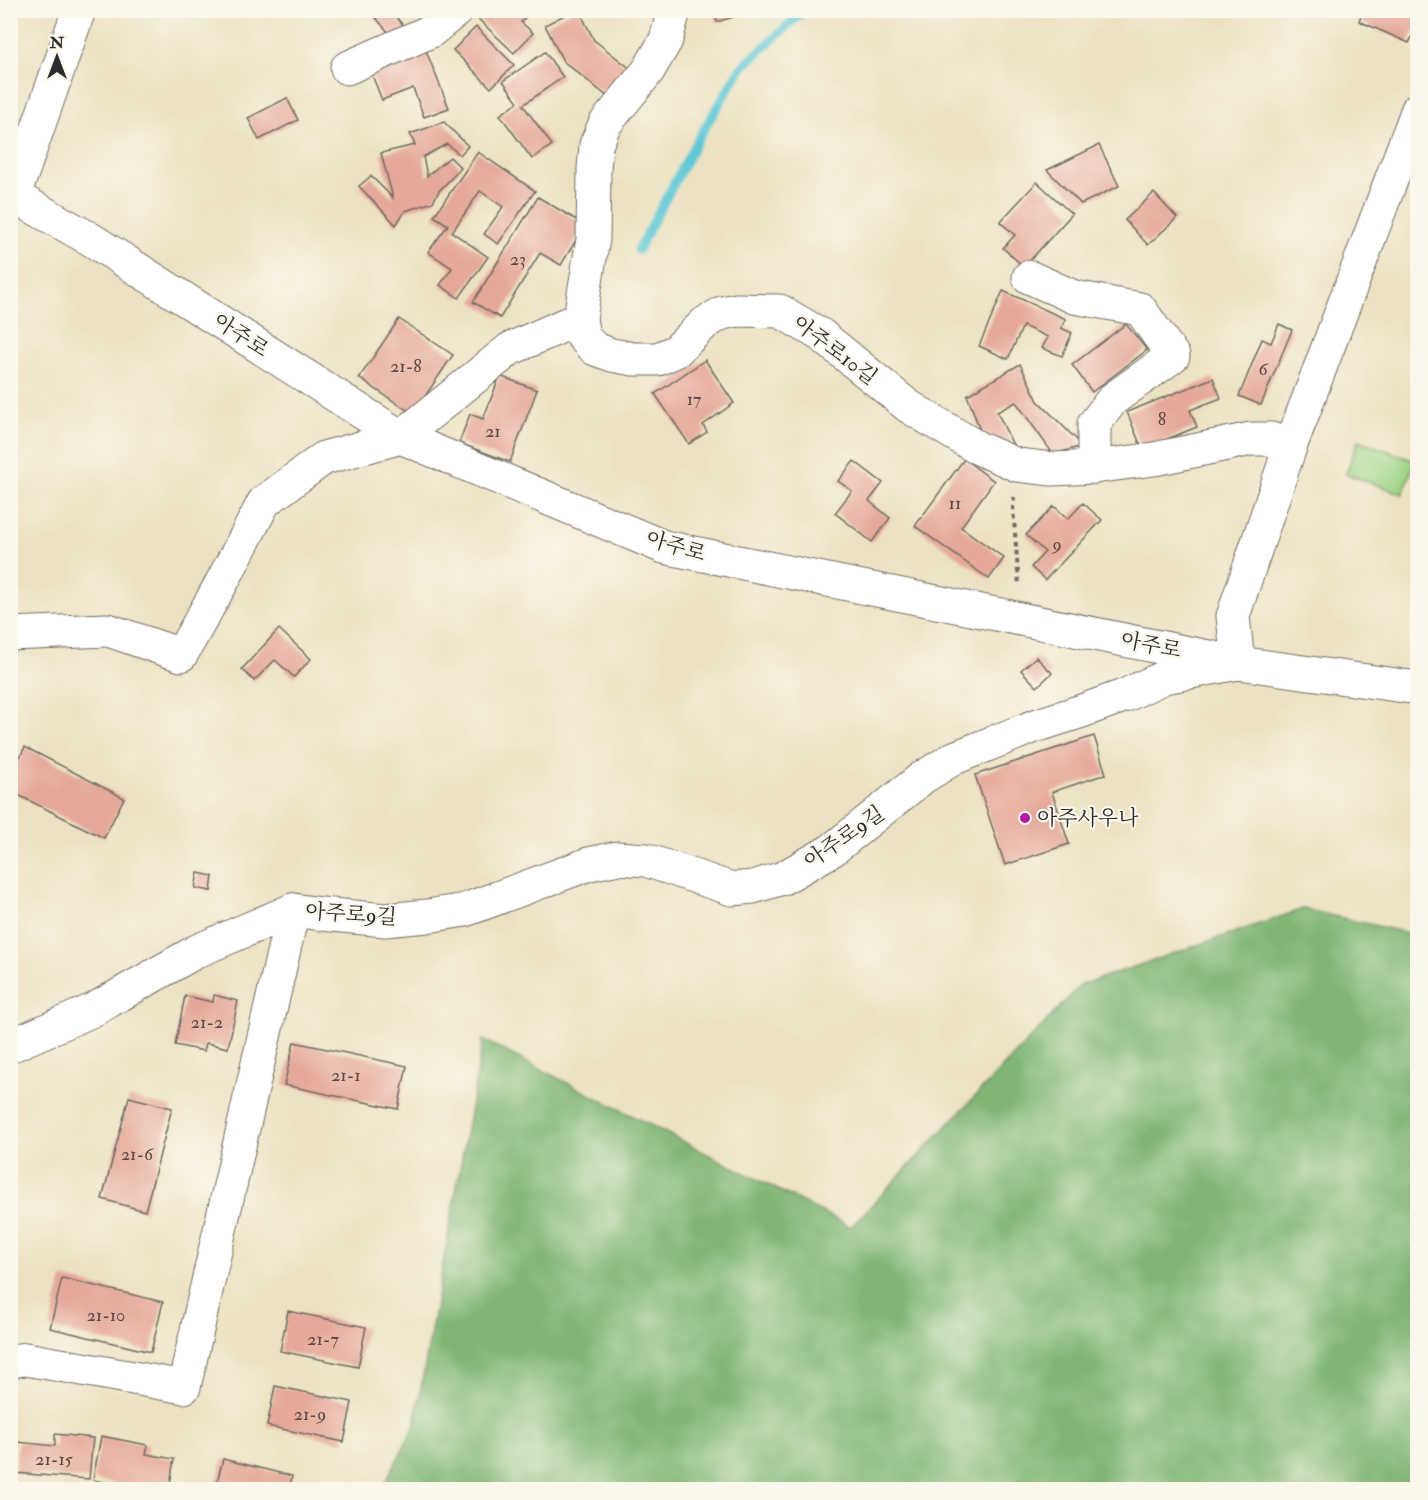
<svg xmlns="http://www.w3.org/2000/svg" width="1428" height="1500" viewBox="0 0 1428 1500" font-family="'IM FELL Double Pica','Noto Serif KR',serif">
	<rect width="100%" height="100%" fill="#fbf7ec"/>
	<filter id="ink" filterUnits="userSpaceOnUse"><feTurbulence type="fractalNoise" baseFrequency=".0167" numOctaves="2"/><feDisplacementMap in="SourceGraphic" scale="12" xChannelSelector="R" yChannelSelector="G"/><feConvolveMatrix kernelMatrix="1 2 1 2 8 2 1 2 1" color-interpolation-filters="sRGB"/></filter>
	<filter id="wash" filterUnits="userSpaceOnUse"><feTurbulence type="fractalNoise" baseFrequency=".008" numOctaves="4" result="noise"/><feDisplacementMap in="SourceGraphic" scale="24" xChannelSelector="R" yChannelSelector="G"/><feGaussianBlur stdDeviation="1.35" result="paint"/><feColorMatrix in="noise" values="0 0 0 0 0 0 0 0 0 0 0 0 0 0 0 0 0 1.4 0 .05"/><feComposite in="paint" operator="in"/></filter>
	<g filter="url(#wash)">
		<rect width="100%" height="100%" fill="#ece2c2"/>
		<polygon fill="#9fd486" stroke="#658058" stroke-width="1.5" points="1358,440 1415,461 1403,494 1346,474"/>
		<polygon fill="#7fb673" stroke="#55704f" stroke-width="1.5" points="1303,909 1417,935 1417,1489 382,1489 414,1427 483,1040 851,1227 1081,985"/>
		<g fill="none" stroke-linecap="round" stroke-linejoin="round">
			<polyline stroke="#5dc8d6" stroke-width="9" points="638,250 699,137 742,67 805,10"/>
		</g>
		<g id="blocks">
			<g fill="#e5a899">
				<polygon points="369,10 390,10 407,30 395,40"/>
				<polygon points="481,10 526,10 529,14 521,22 533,33 514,53 475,16"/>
				<polygon points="574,10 579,10 594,40 636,73 613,101 563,61 545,25"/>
				<polygon points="714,10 734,10 736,16 717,22"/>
				<polygon points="1363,10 1418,10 1418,23 1409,43 1359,21"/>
				<polygon points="476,27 514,65 491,88 453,50"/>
				<polygon points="425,48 449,108 424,117 413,88 382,100 370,70"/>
				<polygon points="545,52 563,77 523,105 552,145 532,159 500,115 518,102 503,81"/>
				<polygon points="287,98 298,120 259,140 248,118"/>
				<polygon points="444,122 468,146 460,155 447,144 423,157 427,176 450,157 461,168 439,191 433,202 405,211 396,225 359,186 371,176 393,198 381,153 415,145 410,134"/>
				<polygon points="1099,145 1119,186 1081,204 1047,170"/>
				<polygon points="478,152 535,191 498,244 484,234 503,207 480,191 452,232 488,257 459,298 440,285 452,268 428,252 448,225 434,216"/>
				<polygon points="1037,182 1072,214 1024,267 1003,248 1015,235 1000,222"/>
				<polygon points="1154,193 1177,218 1148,245 1125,220"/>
				<polygon points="538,197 585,225 561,265 540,253 500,318 473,302"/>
				<polygon points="1003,291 1066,319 1061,328 1072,333 1062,356 1042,348 1048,337 1023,326 1008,359 979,346"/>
				<polygon points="399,319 453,355 413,414 359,378"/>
				<polygon points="1126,324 1147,350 1092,392 1072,365"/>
				<polygon points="1279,324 1292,330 1261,405 1239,396 1262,339 1271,343"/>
				<polygon points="705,360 734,403 703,425 707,432 689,444 655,394"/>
				<polygon points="1020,364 1038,401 1083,446 1053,454 1016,402 997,412 1015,449 981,433 967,395"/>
				<polygon points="500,376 537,390 510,462 459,443 470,414 483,419"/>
				<polygon points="1213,378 1221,398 1190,410 1197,427 1142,449 1127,412"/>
				<polygon points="964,459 994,481 961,527 1004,558 989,579 915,526"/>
				<polygon points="854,461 883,483 869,501 890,518 872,542 835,513 852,491 838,481"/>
				<polygon points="1083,503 1102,520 1045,580 1031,567 1045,552 1026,535 1054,506 1068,519"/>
				<polygon points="279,629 311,659 294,677 275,660 254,681 242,669"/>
				<polygon points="1036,657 1052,673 1037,687 1021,670"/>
				<polygon points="1094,736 1106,774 1052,792 1069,844 1005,865 975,775"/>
				<polygon points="25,747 124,798 104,838 10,791 10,776"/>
				<polygon points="198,873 213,876 211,891 195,888"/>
				<polygon points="214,995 238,1001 228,1048 206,1043 204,1051 175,1045 185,996 213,1002"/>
				<polygon points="294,1042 407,1066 398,1109 284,1085"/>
				<polygon points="129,1097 172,1108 145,1211 102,1199"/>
				<polygon points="62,1278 163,1302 151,1352 50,1328"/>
				<polygon points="288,1311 366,1327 358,1367 280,1351"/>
				<polygon points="275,1386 352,1402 344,1442 267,1426"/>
				<polygon points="55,1434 93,1438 89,1479 15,1473 18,1442 55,1446"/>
				<polygon points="101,1436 148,1445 146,1454 174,1459 169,1490 146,1490 93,1480"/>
				<polygon points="223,1459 292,1476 289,1490 215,1490"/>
			</g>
		</g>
	</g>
	<g filter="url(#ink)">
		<use href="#blocks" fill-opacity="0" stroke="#6f6b60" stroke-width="1.5"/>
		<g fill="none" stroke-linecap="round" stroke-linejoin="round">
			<defs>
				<g id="minor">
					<polyline points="674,10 666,40 648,71 605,124 596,145 594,169 593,239 580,318 583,337 595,349 612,355 633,359 658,359 676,351 705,323 722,313 737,310 780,311 821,335 908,406 976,447 1017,465 1052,469 1094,467 1154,459 1251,439 1272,439 1289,450"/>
					<polyline points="347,68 431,31 457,10"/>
					<polyline points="10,194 92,240 401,437 664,547 1238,663 1418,688"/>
					<polyline points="14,196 79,10"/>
					<polyline points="1029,277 1074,297 1140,309 1173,356 1113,399 1094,424 1094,467"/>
					<polyline points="10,634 108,630 181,655 221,584 264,502 324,458 401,437 510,349 580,318"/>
					<polyline points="293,910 321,914 385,920 427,916 465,910 589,864 618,858 646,860 732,889 753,887 783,878 832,850 922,778 954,758 1035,726 1082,711 1126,695 1164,677 1238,663 1233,616 1289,450 1418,109"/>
					<polyline points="10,1046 93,1010 197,951 293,910"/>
					<polyline points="10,1361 26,1359 184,1387 293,910"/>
				</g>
			</defs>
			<use href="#minor" stroke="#6f6b60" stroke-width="35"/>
			<polyline stroke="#6f6b60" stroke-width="4" stroke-dasharray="4.5 4.5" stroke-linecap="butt" points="1014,497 1013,507 1019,585"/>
			<use href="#minor" stroke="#fff" stroke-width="33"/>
		</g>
	</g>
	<circle fill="#b5179e" stroke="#fbf7ec" stroke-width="2" cx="1025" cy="818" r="6"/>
	<g text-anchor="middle" stroke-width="4.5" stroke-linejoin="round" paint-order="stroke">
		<g font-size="18" fill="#5a4a46">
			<text x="518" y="265">23</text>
			<text x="406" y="372">21-8</text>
			<text x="1263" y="375">6</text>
			<text x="694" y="405">17</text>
			<text x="1162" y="425">8</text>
			<text x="493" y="437">21</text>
			<text x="955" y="509">11</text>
			<text x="1057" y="550">9</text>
			<text x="207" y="1028">21-2</text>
			<text x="346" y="1081">21-1</text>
			<text x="137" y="1160">21-6</text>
			<text x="106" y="1321">21-10</text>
			<text x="323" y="1345">21-7</text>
			<text x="310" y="1420">21-9</text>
			<text x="54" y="1465">21-15</text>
		</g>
		<g font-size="21" fill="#2b2b2b" stroke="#fbf7ec">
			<text transform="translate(241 335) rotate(33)" y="7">아주로</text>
			<text transform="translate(835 350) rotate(37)" y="7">아주로10길</text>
			<text transform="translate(676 546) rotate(16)" y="7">아주로</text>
			<text transform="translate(1151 645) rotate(11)" y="7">아주로</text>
			<text transform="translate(844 837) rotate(-35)" y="7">아주로9길</text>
			<text transform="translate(351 914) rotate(4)" y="7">아주로9길</text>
		</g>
		<g font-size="21" fill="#2b2b2b" stroke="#fbf7ec" text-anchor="start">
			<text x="1037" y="825">아주사우나</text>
		</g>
	</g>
	<rect width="1428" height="1500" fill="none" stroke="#fbf7ec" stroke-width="36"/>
	<g transform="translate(57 57)" stroke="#fbf7ec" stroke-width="4.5" paint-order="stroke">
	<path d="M0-4.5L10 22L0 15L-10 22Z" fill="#2b2b2b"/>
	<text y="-9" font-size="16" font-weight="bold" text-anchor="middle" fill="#2b2b2b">N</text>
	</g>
</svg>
